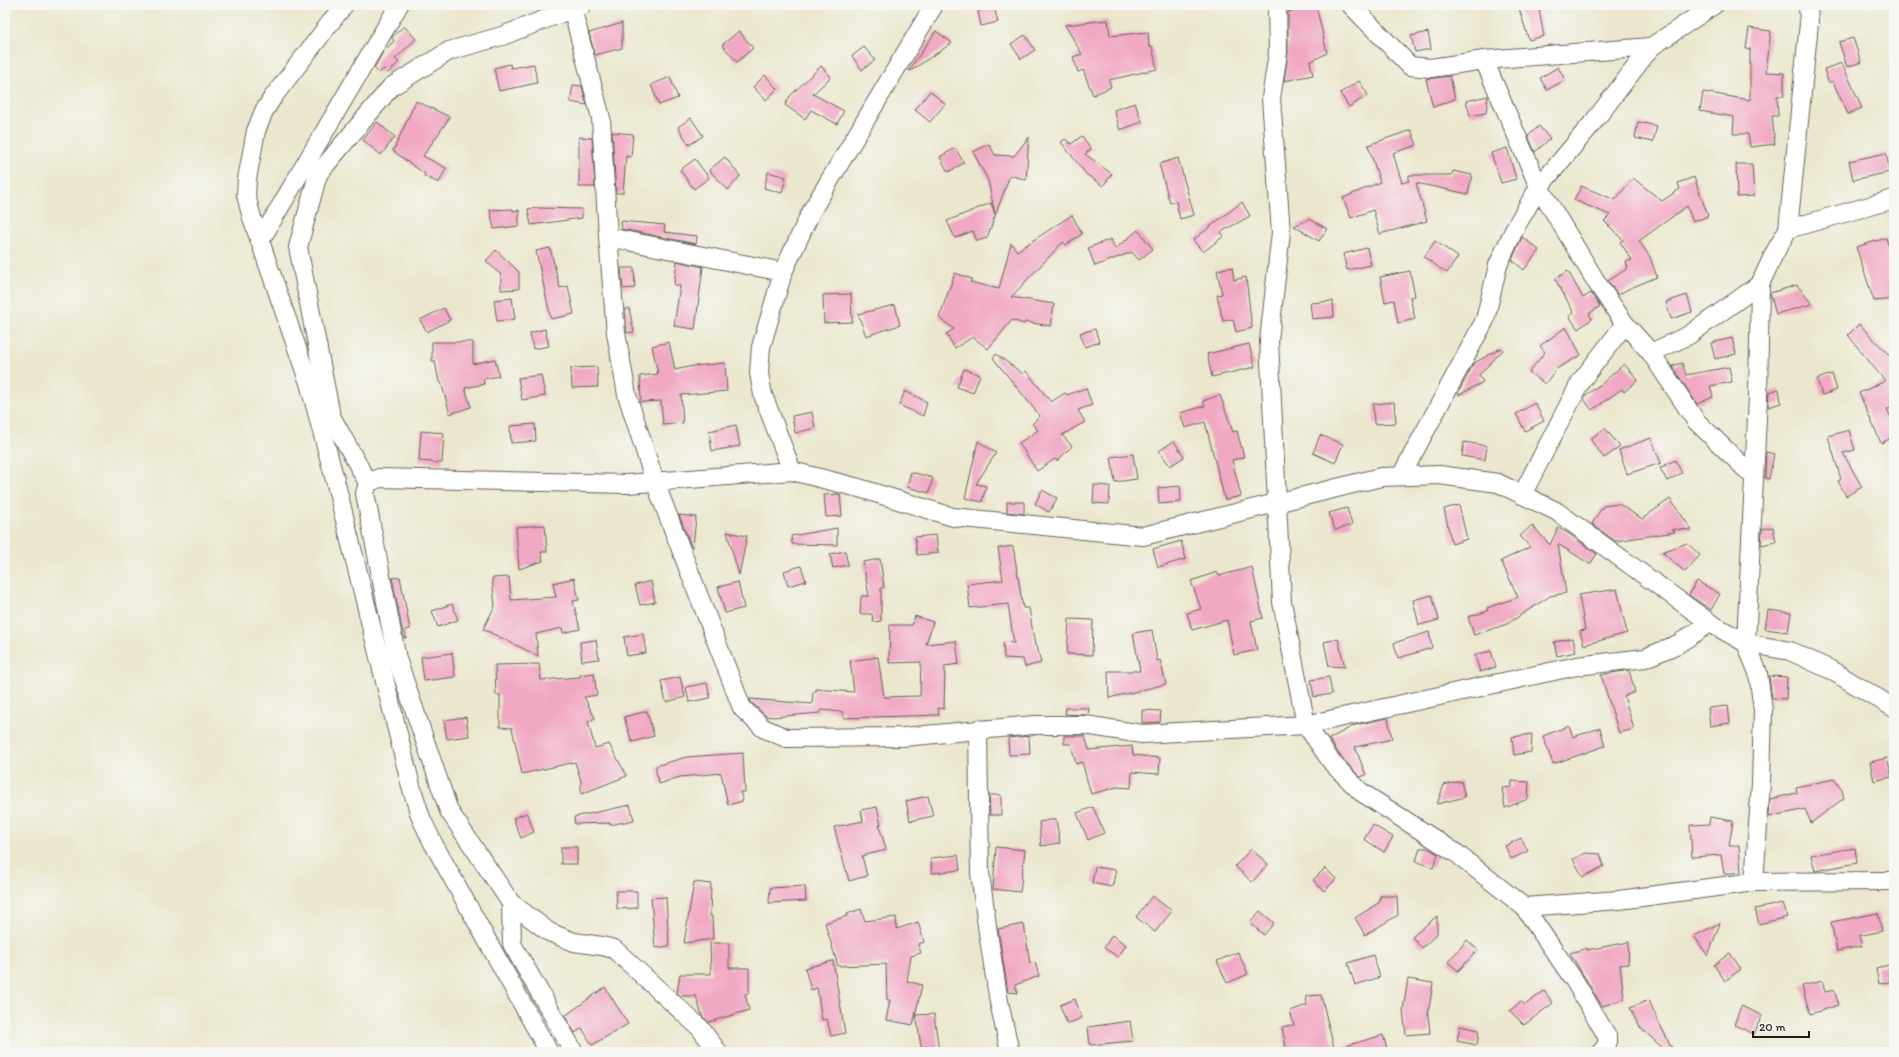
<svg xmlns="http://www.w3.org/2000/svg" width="1899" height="1057" viewBox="0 0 1899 1057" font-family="Itim,sans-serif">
	<rect width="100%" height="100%" fill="#f6f6f2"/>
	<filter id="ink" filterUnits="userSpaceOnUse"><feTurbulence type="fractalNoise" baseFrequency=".025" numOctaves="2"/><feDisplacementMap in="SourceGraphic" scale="8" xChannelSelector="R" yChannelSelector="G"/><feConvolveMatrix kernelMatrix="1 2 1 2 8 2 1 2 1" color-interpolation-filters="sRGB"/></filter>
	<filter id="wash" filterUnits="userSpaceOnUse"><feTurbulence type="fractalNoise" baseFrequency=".012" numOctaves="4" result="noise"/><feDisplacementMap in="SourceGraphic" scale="16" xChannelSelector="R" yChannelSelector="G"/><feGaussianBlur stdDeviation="0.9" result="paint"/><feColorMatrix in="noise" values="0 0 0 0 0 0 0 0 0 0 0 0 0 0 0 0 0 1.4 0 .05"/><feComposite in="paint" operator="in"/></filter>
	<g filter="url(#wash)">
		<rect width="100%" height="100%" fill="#ebe7ce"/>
		<g id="blocks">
			<g fill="#f1a8c3">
				<polygon points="1310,5 1316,5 1327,53 1310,62 1313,75 1284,81 1288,53 1288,12"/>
				<polygon points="1518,5 1538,5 1544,36 1529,40"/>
				<polygon points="994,7 998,22 981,26 978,11"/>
				<polygon points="1108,20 1110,36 1148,32 1149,47 1152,46 1157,69 1109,80 1111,87 1093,95 1083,70 1078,72 1073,57 1082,54 1065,25"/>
				<polygon points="622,23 622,48 595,55 589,33"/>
				<polygon points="404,26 416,39 395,59 399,62 388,73 384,69 379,73 374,68 383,52 394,41 392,38 392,37"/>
				<polygon points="1749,28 1771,31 1766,72 1784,73 1784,96 1777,96 1778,116 1772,116 1775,144 1750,147 1748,134 1733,134 1734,117 1700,111 1703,92 1750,100 1750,49 1746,48"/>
				<polygon points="739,31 753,48 737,62 722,45"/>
				<polygon points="936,31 952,43 910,71 909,70"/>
				<polygon points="1428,32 1431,49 1415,52 1411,36"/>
				<polygon points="1025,35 1035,50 1021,59 1011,44"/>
				<polygon points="1853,38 1861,62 1847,67 1839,42"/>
				<polygon points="864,47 875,60 862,70 852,56"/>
				<polygon points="1842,63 1862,108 1848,114 1833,82 1828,82 1824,69"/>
				<polygon points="510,64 511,68 534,64 537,83 499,91 494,68"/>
				<polygon points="821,66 831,77 813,94 844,111 837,124 811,110 805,119 785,105 790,96"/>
				<polygon points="1558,67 1565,80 1547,90 1540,78"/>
				<polygon points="765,75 777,89 766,100 753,87"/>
				<polygon points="1450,76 1455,99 1433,107 1426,79"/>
				<polygon points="670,77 678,98 659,105 651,85"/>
				<polygon points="1359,81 1368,95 1349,107 1340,93"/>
				<polygon points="573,85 582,86 587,105 570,102"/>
				<polygon points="930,91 945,104 930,122 915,110"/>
				<polygon points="1488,96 1486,113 1470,116 1466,101"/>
				<polygon points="416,101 450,117 423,156 446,168 439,183 424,176 425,174 393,151"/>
				<polygon points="1135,103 1142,122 1120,130 1114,110"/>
				<polygon points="691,118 703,136 689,145 678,127"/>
				<polygon points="377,122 395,137 381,155 363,140"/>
				<polygon points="1638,122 1657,126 1653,142 1635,138"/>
				<polygon points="1539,126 1550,139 1535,152 1528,136"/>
				<polygon points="1411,130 1417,145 1393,153 1402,183 1409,181 1409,175 1452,175 1453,171 1472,175 1468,194 1416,183 1427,221 1380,234 1373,210 1351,218 1343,198 1380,182 1368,145"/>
				<polygon points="612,132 633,134 631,157 626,156 623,193 616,193"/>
				<polygon points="1082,136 1091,149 1085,154 1112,174 1103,186 1086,174 1061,142 1065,139 1071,144"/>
				<polygon points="579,137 592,138 595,187 579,187"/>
				<polygon points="1029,137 1026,180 1010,175 987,238 977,241 973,231 955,238 947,221 991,203 995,214 988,180 973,152 989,144 995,155 1014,156"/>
				<polygon points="955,148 964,163 948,172 940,157"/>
				<polygon points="1507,148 1516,179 1501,183 1491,153"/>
				<polygon points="1886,153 1890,172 1853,180 1849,161"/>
				<polygon points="725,157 740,176 728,190 709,170"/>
				<polygon points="1178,158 1194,215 1180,219 1176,201 1170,203 1159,164"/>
				<polygon points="695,159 709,178 694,189 680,170"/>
				<polygon points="1736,164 1752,164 1754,196 1737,197"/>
				<polygon points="768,172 786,177 782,193 764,188"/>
				<polygon points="1694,177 1708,216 1693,222 1687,206 1639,241 1650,257 1657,277 1628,289 1618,295 1608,281 1628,268 1626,262 1632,260 1620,242 1623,240 1604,221 1610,215 1574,200 1581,186 1615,200 1633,178 1662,201 1680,189 1678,183"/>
				<polygon points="1242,202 1250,216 1221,232 1224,236 1203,252 1193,240"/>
				<polygon points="538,208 582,209 582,218 531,225 528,209"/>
				<polygon points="513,209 513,211 519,210 519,226 494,229 490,210"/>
				<polygon points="1072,215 1082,234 1066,245 1063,242 1011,297 1054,304 1051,326 1025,322 1024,324 1012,320 988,349 973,337 955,348 946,334 954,329 939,318 955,273 972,279 970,282 999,289 1011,243 1017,251"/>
				<polygon points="1310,219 1327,229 1319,241 1294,226"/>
				<polygon points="621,221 665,225 664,232 697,236 696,244 622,229"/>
				<polygon points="1138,230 1153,249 1139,260 1132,252 1095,266 1088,248 1111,239 1115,249"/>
				<polygon points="1522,237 1539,250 1524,270 1512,260"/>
				<polygon points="1886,238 1894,262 1894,299 1874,301 1856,247"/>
				<polygon points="1435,241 1458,257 1447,273 1424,257"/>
				<polygon points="550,248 560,288 568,286 574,314 551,319 536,251"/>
				<polygon points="1367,248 1371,265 1347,270 1343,254"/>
				<polygon points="496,250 519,272 519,289 501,290 501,275 486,261"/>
				<polygon points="677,261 703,267 695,329 674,326 680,286 674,285"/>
				<polygon points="1232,267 1234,280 1246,277 1252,328 1236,332 1233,319 1223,321 1217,295 1222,294 1217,270"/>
				<polygon points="621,268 634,268 635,288 623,289"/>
				<polygon points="1410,271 1415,296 1410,297 1415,319 1398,323 1394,300 1385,302 1380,277"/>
				<polygon points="1568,271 1583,298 1591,293 1600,306 1589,314 1592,319 1578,329 1569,316 1574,313 1555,279"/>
				<polygon points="1797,285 1812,304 1776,314 1770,293"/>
				<polygon points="851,294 852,322 824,323 823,295"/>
				<polygon points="1687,295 1692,312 1671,319 1666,302"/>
				<polygon points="512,298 515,319 497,321 494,300"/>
				<polygon points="1333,301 1334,317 1312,319 1310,303"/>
				<polygon points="895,305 900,325 866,336 858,314"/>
				<polygon points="444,308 450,320 427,332 420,320"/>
				<polygon points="629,308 634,332 627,333 625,309"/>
				<polygon points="1859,324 1894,360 1894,407 1887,409 1894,424 1894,437 1881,443 1859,393 1885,381 1848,335"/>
				<polygon points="1566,327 1581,355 1556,369 1545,384 1529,372 1545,352 1540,346"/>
				<polygon points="545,329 549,346 533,349 530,333"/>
				<polygon points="1095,329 1099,342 1085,347 1080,333"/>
				<polygon points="1732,338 1736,354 1715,359 1711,343"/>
				<polygon points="432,342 473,342 473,364 495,359 499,376 483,379 484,384 465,388 471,407 450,414 441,382 439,382 435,361 432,361"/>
				<polygon points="669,342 675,370 693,366 725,363 727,391 681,395 683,423 663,425 661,401 641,402 640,376 658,374 652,346"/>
				<polygon points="1249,344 1255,367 1212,377 1207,354"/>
				<polygon points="1501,348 1503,350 1479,375 1483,382 1459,395 1458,393 1474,363"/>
				<polygon points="996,354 1023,374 1026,371 1051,402 1065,393 1067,395 1086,388 1092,405 1078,410 1085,422 1062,435 1072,446 1057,461 1055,459 1037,471 1019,443 1038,430 1032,424 1040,416 993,358"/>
				<polygon points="1682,363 1686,375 1729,367 1732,382 1710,386 1713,397 1697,404 1672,366"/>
				<polygon points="1624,364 1638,380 1624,392 1622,389 1592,410 1584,399 1586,395 1605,381"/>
				<polygon points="597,367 598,387 572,388 571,368"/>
				<polygon points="964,369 980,375 973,393 957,387"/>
				<polygon points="1832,374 1837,390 1822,395 1817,379"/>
				<polygon points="541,375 545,396 522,400 518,378"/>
				<polygon points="1779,389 1781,403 1768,407 1769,392"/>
				<polygon points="905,391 927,402 923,416 899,405"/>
				<polygon points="1220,395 1233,432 1237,431 1244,457 1232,460 1241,496 1225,500 1205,422 1185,428 1180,413 1205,406 1203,401"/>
				<polygon points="1394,402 1396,423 1374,424 1373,404"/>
				<polygon points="1535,403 1544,421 1525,431 1516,414"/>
				<polygon points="812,412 815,428 795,433 792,416"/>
				<polygon points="535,424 536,441 511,443 510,426"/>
				<polygon points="736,425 740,446 712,451 709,431"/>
				<polygon points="1605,428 1620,447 1604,458 1590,439"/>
				<polygon points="1849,430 1855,450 1843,453 1862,487 1846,496 1838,481 1841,479 1828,436"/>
				<polygon points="421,431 444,433 442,463 419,461"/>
				<polygon points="1320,435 1343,444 1335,463 1313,453"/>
				<polygon points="1651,438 1661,463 1627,474 1619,450"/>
				<polygon points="978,441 996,453 976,484 986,486 982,502 965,498"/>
				<polygon points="1174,441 1184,457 1170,466 1159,451"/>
				<polygon points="1464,442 1487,446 1485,460 1462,456"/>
				<polygon points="1766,452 1774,454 1769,479 1765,478"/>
				<polygon points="1133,454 1137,479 1115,482 1111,457"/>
				<polygon points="1675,460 1682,473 1667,481 1660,468"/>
				<polygon points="911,472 933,478 929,493 907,487"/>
				<polygon points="1094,485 1110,486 1109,504 1093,503"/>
				<polygon points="1180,486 1181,502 1159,504 1158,488"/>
				<polygon points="1042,490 1057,498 1049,512 1035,504"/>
				<polygon points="840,494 842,516 826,517 824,495"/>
				<polygon points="1670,499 1692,530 1672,529 1675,532 1615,541 1592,524 1603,506 1619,504 1642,519"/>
				<polygon points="1007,502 1024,502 1024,514 1007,512"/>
				<polygon points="1459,505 1467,539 1452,544 1444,509"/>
				<polygon points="1347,508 1352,525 1335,530 1329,513"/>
				<polygon points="679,515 696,517 693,547 691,546"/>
				<polygon points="545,525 547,552 541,552 543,561 519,569 516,527"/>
				<polygon points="1532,525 1550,545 1558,528 1568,533 1597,554 1590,564 1558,544 1566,593 1550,596 1507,624 1474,635 1468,617 1488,611 1487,608 1518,597 1501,561 1530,547 1520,536"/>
				<polygon points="1773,527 1776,542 1761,545 1762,529"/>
				<polygon points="837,528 837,545 792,544 791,536"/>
				<polygon points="727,532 747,536 739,575"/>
				<polygon points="936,535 938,553 917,555 915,537"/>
				<polygon points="1181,541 1186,559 1158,567 1153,549"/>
				<polygon points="1687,543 1700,555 1685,572 1662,552"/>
				<polygon points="1013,546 1023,608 1029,608 1035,646 1037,646 1041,663 1025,667 1023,659 1004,658 1003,642 1014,643 1008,604 970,608 967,584 1003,580 998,548"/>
				<polygon points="845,551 848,565 833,568 830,554"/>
				<polygon points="880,559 884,587 881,588 881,621 873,622 872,614 860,614 861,596 869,596 863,562"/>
				<polygon points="801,566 806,581 788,586 784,571"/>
				<polygon points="1252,567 1263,618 1251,621 1257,650 1234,655 1227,620 1192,630 1187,613 1201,609 1191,581 1217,572 1219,576"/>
				<polygon points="400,577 410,629 405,630 406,638 404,638 392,578"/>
				<polygon points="509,577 511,600 556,597 553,583 574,578 579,600 573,601 580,629 563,633 562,628 536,634 538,656 483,629 495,606 492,578"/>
				<polygon points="651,581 655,602 640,605 635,585"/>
				<polygon points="1697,581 1720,594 1711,610 1689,595"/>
				<polygon points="738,582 744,608 725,613 718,587"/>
				<polygon points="1617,589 1627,633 1584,645 1580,631 1585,630 1579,595"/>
				<polygon points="1432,595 1439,620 1419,625 1413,600"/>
				<polygon points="452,604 458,620 438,627 432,611"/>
				<polygon points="1768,610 1791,613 1788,632 1765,629"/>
				<polygon points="915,616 933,622 926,644 956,641 959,664 945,666 944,709 938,708 939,715 843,718 843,712 820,710 820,713 772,717 766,716 751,702 750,699 812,704 813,692 816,692 816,689 854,692 850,661 878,657 884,697 920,696 921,662 889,663 890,625 912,625"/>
				<polygon points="1069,619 1093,620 1092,655 1067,654"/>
				<polygon points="1152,630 1157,661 1160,660 1166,684 1109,698 1108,671 1140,671 1133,633"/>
				<polygon points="1429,632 1432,648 1398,658 1394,643"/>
				<polygon points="643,634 646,653 627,656 624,637"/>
				<polygon points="1573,638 1576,652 1557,656 1554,642"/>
				<polygon points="1338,639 1345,667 1329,666 1324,642"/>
				<polygon points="596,640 599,659 582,661 580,642"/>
				<polygon points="1491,651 1496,667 1480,672 1475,655"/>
				<polygon points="452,653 455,677 424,681 421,657"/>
				<polygon points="539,664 541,680 580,677 580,675 594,673 597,695 584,697 595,718 588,722 595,748 609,744 627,776 581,794 581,781 575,762 522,774 512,728 500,727 500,695 496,695 495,665"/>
				<polygon points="1629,670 1635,692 1624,696 1634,729 1619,733 1601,675"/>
				<polygon points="1769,676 1787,677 1786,699 1772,698"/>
				<polygon points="680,677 685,697 666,702 661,681"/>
				<polygon points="1329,677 1332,694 1314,697 1311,680"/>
				<polygon points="707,683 710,698 689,702 686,687"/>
				<polygon points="1728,706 1730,723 1710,726 1708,708"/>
				<polygon points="1066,708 1089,708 1088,715 1065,714"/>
				<polygon points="1142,710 1161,711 1160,722 1142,723"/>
				<polygon points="647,711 654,736 632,742 624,717"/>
				<polygon points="466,717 469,736 447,739 444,720"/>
				<polygon points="1388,718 1392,739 1355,747 1366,775 1360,777 1341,757 1329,739 1355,725"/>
				<polygon points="1569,726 1573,737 1600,728 1605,746 1553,764 1543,736"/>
				<polygon points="1532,734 1531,752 1514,755 1512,737"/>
				<polygon points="1029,736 1030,754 1009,755 1008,738"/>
				<polygon points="1064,736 1085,736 1089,750 1132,746 1133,755 1160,758 1159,774 1132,772 1131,788 1117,787 1091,794 1082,762 1076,764 1071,744 1064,744"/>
				<polygon points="743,753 745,792 740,792 743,801 728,805 721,773 680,777 659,784 656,772 656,766 686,757"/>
				<polygon points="1887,758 1892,777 1874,781 1870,762"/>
				<polygon points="1834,779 1842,790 1844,798 1811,823 1805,809 1769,817 1770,799 1797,793 1796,787"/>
				<polygon points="1461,781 1465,797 1437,804 1444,785"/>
				<polygon points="1512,781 1529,782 1528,799 1505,808 1502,788 1512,787"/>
				<polygon points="989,795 1001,795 1001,815 990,815"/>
				<polygon points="928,796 933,816 910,821 906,801"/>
				<polygon points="630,805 634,820 610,825 610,823 575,824 574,817"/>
				<polygon points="877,807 881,825 879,825 886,850 862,856 867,876 849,881 834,827 863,821 861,810"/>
				<polygon points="1093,807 1104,833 1088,840 1077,813"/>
				<polygon points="527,813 534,832 521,838 513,818"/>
				<polygon points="1710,817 1733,821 1729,846 1739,846 1741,872 1724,874 1721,855 1692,857 1690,825 1709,824"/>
				<polygon points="1056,819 1060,843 1041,846 1039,822"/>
				<polygon points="1373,825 1393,837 1384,852 1364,839"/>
				<polygon points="1521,838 1528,851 1511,859 1505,846"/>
				<rect x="561" y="847" width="16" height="17"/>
				<polygon points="996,847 1025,850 1020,892 993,889"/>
				<polygon points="1420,848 1427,848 1438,854 1433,868 1416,861"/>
				<polygon points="1855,848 1857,863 1815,871 1811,855"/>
				<polygon points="1251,849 1268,864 1252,882 1235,866"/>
				<polygon points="1586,853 1600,854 1604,866 1583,877 1573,859"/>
				<polygon points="958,855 960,870 932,873 931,858"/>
				<polygon points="1095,867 1116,870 1112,887 1092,883"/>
				<polygon points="1325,868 1336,879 1324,891 1313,880"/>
				<polygon points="694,882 711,884 710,916 712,916 713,939 684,943"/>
				<polygon points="805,886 806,901 769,903 770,888"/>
				<polygon points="616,891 637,891 637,908 617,909"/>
				<polygon points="1152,896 1172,911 1155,932 1136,917"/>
				<polygon points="1380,896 1397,896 1398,915 1365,935 1355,918 1380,902"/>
				<polygon points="666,897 669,946 655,948 651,898"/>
				<polygon points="1783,903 1787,917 1759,924 1755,909"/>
				<polygon points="861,909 865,921 896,917 897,929 918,922 924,942 918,944 921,953 911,956 907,981 922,985 913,1025 886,1020 890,1000 887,1000 886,964 838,966 825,923 847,916 847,914"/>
				<polygon points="1260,911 1274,923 1264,935 1250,923"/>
				<polygon points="1878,913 1882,931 1859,936 1862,946 1837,951 1831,922"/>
				<polygon points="1437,916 1437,934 1422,948 1412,937"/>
				<polygon points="1720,923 1708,956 1694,936"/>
				<polygon points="1024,924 1030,964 1035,962 1039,976 1015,985 1018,993 1008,992 998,929"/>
				<polygon points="1112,935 1126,945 1118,957 1104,948"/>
				<polygon points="1467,940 1478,950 1458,971 1448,962"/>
				<polygon points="1629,942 1628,964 1620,965 1624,999 1602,1006 1570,953 1587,948 1587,950"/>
				<polygon points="710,943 729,943 729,968 749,968 749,993 745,994 749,1010 709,1022 702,1016 696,996 681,996 677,993 680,974 711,974"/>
				<polygon points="1238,952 1248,974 1227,983 1217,961"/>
				<polygon points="1730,953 1741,969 1725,981 1714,965"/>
				<polygon points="1373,955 1380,977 1355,985 1348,963"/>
				<polygon points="833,961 845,1033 831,1036 827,1019 822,1020 817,988 811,990 805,968"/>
				<polygon points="1894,964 1894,981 1879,984 1876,968"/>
				<polygon points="1408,979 1433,983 1428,1015 1430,1033 1406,1035 1403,1010"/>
				<polygon points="1822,981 1825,992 1834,990 1839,1005 1810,1014 1802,986"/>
				<polygon points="605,987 628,1024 592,1045 582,1028 575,1033 565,1016"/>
				<polygon points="1544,991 1553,1003 1524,1025 1510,1011 1521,1001 1525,1005"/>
				<polygon points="1321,995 1335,1052 1287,1052 1282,1027 1294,1025 1290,1011 1307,1005 1306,996"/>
				<polygon points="1075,999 1082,1018 1067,1024 1060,1005"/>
				<polygon points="1649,1000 1657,1019 1674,1052 1667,1052 1639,1026 1630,1008"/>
				<polygon points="1741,1006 1762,1015 1754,1034 1734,1025"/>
				<polygon points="934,1014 939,1052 922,1052 916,1015"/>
				<polygon points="1130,1021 1133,1041 1090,1045 1088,1027"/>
				<polygon points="1460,1026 1479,1030 1477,1045 1457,1041"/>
				<polygon points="1383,1035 1388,1052 1339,1052 1339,1048"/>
			</g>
		</g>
	</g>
	<g filter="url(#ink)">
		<use href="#blocks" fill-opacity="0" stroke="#64635a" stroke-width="1"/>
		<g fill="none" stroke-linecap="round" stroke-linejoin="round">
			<defs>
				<g id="street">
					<polyline points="344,5 273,97 264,111 256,131 247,179 246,195 252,218 309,383 335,480 411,786 421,818 433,843 549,1052"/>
					<polyline points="1277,5 1278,53 1271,98 1281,232 1269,341 1282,602 1306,725 1333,764 1361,792 1456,853 1524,907 1574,980 1607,1036 1607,1045 1601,1052"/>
					<polyline points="1351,5 1410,66 1431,68 1484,60 1651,47"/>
					<polyline points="572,8 601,118 608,237 616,333 627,395 655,482 742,708 763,728 786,738 903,737 1034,725 1085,725 1142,734 1306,725 1577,666 1645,658 1678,644 1710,623"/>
					<polyline points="1484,60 1539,187 1597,283 1625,324 1651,353 1696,421 1754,477"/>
					<polyline points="1788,229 1894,199"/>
					<polyline points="608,237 783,272"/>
					<polyline points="260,241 399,5"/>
					<polyline points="1651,353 1689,335 1760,284 1774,254 1788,229 1809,23 1808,5"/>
					<polyline points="792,471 763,395 759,373 761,347 783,272 812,210 934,5"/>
					<polyline points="1401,476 1485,320 1498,265 1515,228 1539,187 1595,120 1651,47 1714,5"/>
					<polyline points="368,483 331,416 298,247 318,174 391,87 449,51 502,36 582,5"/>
					<polyline points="1522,495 1581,381 1625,324"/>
					<polyline points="978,729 980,873 988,933 999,1002 1010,1052"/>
					<polyline points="1754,882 1761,783 1763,710 1758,673 1746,643 1758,397 1760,284"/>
					<polyline points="511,903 512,944 574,1052"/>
					<polyline points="1524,907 1619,900 1754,882 1894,881"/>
					<polyline points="718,1052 700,1028 614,949 602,946 574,942 549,932 511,903 449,811 397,659 365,493 368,483 379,478 627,484 792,471 859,488 953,517 1143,536 1381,477 1439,475 1498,483 1556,511 1710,623 1746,643 1790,651 1831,670 1894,708"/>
				</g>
			</defs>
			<use href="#street" stroke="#64635a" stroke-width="20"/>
			<use href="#street" stroke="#fff" stroke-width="18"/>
		</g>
	</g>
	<rect width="1899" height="1057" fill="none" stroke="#f6f6f2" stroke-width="20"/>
	<path d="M1753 1031v6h56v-6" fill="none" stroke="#1c1c1c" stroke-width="2"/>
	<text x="1759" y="1031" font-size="12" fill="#1c1c1c" stroke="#f6f6f2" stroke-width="3" paint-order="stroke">20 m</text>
</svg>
